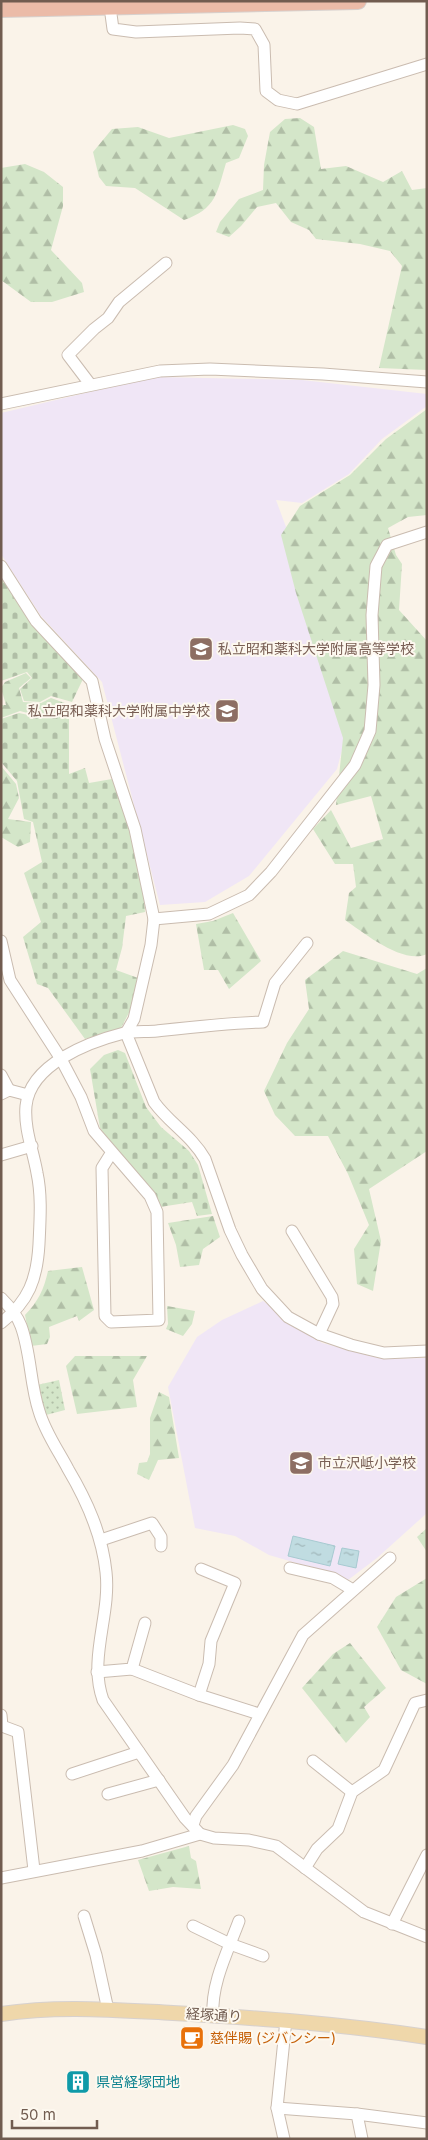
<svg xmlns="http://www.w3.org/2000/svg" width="428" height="2140" viewBox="0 0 428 2140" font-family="Inter,'Noto Sans JP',sans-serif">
	<defs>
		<pattern id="forest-firs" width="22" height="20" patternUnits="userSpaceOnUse" patternTransform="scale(1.25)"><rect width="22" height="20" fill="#d4e6c9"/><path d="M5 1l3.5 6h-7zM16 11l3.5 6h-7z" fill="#b0bea6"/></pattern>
		<pattern id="cemetery-stones" width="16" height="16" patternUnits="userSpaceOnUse" patternTransform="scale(1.25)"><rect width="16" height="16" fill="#d4e6c9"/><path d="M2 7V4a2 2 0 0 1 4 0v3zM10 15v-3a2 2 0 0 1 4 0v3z" fill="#b0bea6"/></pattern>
		<pattern id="park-dots" width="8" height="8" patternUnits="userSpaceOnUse" patternTransform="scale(1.25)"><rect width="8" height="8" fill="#d4e6c9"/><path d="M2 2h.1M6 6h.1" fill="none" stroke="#b0bea6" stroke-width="1.8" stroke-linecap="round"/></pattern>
		<pattern id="water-ripples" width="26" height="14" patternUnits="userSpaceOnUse" patternTransform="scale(1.25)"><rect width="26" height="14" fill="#c0dce1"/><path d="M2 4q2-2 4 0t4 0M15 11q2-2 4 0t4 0" fill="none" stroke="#a0b6b9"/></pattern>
	</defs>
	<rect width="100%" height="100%" fill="#faf3e9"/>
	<g fill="#f0e6f6">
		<polygon points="153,377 302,380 427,394 427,406 382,439 349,474 302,503 276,500 353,708 337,769 249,876 205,902 160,905 102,682 41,616 1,554 1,413"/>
		<polygon points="263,1301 322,1343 384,1359 427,1358 427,1513 377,1558 348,1580 334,1574 269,1555 235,1536 195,1528 168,1387 197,1337 222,1320"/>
	</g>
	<g fill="url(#forest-firs)">
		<polygon points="300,118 314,127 321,169 346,166 383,182 402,171 412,190 427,188 427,370 379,368 402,266 390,251 360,244 316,239 309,230 291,222 276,203 257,207 241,226 229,237 216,232 220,222 239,199 263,190 264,165 270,132 285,119"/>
		<path d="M 233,125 L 245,129 L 248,136 L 239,158 L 226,163 C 217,193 216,209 184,220 L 135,188 L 106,186 L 99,177 L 93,152 L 112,129 L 138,127 L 169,138 Z"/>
		<polygon points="25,164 44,172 63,187 63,206 51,250 82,283 84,292 52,302 31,302 1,280 1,168"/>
		<path d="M 427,409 L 427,515 L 408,517 L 388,528 L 396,555 L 402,564 L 399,610 L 427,641 L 427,954 C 403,965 364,933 345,920 L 349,893 L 356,887 L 353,864 L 335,864 L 313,829 L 331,810 L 351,848 L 383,839 L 371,796 L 336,805 L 343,738 L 296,593 L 281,535 L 300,506 L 350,475 L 386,439 Z"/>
		<polygon points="26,673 31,678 19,688 23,702 41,703 51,698 65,703 69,708 65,714 39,716 20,711 1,718 1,705 6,705 1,688 5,682"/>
		<polygon points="1,766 16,784 19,798 8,819 31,822 30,842 18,847 1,837"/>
		<polygon points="233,913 261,961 229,989 218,970 204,970 196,924 213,921"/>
		<polygon points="343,951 417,974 427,968 427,1151 369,1189 381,1241 373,1291 357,1284 354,1249 369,1225 348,1174 328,1136 295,1136 275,1115 264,1091 287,1043 309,1009 305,980"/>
		<polygon points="213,1216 220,1237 203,1249 199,1265 180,1267 176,1245 168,1223"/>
		<path d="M 82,1267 L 94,1310 L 79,1321 L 77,1316 L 49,1327 L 50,1337 L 47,1344 L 31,1346 L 25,1315 C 38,1302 44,1289 48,1271 Z"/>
		<polygon points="167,1306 195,1311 192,1324 183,1336 166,1329 168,1324"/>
		<polygon points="75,1356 147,1356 133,1380 137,1407 77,1414 66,1366"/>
		<polygon points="159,1392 169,1397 179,1458 158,1460 149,1480 137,1474 139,1463 147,1462 150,1454 150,1418"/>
		<polygon points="427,1528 427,1552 417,1537"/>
		<polygon points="427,1578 427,1684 401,1670 377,1627 396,1597"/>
		<polygon points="350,1643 386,1688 364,1707 370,1717 346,1743 302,1688 333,1654"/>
		<polygon points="189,1846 191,1858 196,1861 201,1889 173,1887 149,1891 138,1860"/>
	</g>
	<g fill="url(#cemetery-stones)">
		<polygon points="1,572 83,679 72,702 51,696 40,702 24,701 20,689 32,678 27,672 1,681"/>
		<polygon points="19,713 38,717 69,716 69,774 85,768 89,783 112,779 132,834 142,876 145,912 126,916 122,948 116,970 138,978 133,1005 121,1028 85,1039 48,988 37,984 23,937 41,922 24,873 42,862 33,822 24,819 17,781 1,762 1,719"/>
		<polygon points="118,1050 125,1053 146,1107 161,1127 189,1151 198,1165 212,1214 197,1216 192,1202 160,1207 153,1190 116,1149 100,1128 90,1069 104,1055"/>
	</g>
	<polygon fill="url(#park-dots)" points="59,1380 65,1410 46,1415 37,1385"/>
	<g fill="url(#water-ripples)" stroke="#a7cad1">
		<polygon points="293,1536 335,1546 330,1566 288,1556"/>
		<polygon points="342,1548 359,1551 356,1568 338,1564"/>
	</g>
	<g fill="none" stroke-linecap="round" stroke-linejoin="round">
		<defs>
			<g id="minor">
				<polyline points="110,7 113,29 136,32 240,28 255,29 264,45 266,91 278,100 297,104 427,64"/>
				<polyline points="90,384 68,355 94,329 108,318 119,302 166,263"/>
				<polyline points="1,404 160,371 210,369 323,374 427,382"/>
				<polyline points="1,566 36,621 92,681 105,739 135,829 154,919 151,945 134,1019 126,1033"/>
				<polyline points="154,919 209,914 249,895 271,872 355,765 370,731 374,685 372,615 376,566 387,545 427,532"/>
				<polyline points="1,941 10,980 61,1059 81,1097 94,1131 150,1196 157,1212 159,1320 111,1322 105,1316 102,1168 112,1152"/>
				<path d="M 126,1033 L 154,1102 C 169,1123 192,1136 205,1159 L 230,1230 L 242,1255 L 262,1289 L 288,1317 L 319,1334 L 351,1345 L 384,1353 L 427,1351"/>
				<polyline points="1,1075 9,1090"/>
				<polyline points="1,1094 9,1090 28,1095"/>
				<polyline points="1,1155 32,1146"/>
				<polyline points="292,1231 332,1297 333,1304 319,1334"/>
				<path d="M 1,1298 C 9,1306 17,1315 21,1326 C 31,1353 30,1384 39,1411 C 45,1432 58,1450 68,1469 C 87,1501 102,1534 106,1572 C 111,1615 88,1658 103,1700 L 185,1818 L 200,1834"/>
				<path d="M 1,1323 C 29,1301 37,1279 39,1244 C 40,1221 42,1196 37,1173 C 33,1150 24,1129 26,1106 C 30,1064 89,1042 124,1033 C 134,1031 147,1032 157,1031 C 193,1027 228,1023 263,1022 L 275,983 L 307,943"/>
				<polyline points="101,1540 152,1523 161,1537 161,1546"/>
				<polyline points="290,1568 333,1578 353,1590"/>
				<polyline points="132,1669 199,1695 259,1714"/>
				<polyline points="97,1672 132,1669 145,1623"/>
				<polyline points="199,1695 209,1664 211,1641 235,1583 201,1569"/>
				<polyline points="1,1715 2,1726 18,1732 34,1870"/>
				<polyline points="313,1761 352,1792"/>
				<polyline points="72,1774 139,1752"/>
				<polyline points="108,1794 159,1780"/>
				<polyline points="193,1825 196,1816 233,1765 303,1635 390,1558"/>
				<polyline points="305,1868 317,1849 338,1829 352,1792 384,1770 415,1703 427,1700"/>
				<polyline points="1,1878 142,1851 200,1834 214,1838 249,1840 276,1846 364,1912 427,1937"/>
				<polyline points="84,1916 96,1955 108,2010"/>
				<polyline points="392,1924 427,1855"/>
				<polyline points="193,1926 230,1944 263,1956"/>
				<path d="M 213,2015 C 211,1983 228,1951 239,1921"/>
				<polyline points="277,2108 357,2114 362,2139"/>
				<polyline points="357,2114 427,2123"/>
				<polyline points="284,2139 277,2108 286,2020"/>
			</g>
			<path id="major" d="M 1,2014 C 58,2005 116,2010 173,2013 C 258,2018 342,2024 427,2037"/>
			<polyline id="highway" points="1,9 358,1"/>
		</defs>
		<use href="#minor" stroke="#cabcb0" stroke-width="13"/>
		<use href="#major" stroke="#d7d1ce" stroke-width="16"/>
		<use href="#highway" stroke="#d7d1ce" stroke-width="18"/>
		<use href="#minor" stroke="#fff" stroke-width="11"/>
		<use href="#major" stroke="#efd7aa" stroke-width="14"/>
		<use href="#highway" stroke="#ebbba8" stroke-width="16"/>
	</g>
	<defs>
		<symbol id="school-square" viewBox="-11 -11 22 22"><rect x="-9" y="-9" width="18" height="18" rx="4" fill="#8d6e63" stroke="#fdf8ef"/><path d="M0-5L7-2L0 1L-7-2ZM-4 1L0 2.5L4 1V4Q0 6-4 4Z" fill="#fff"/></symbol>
		<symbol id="cafe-square" viewBox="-11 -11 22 22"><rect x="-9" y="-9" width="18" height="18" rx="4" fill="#e8710a" stroke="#fdf8ef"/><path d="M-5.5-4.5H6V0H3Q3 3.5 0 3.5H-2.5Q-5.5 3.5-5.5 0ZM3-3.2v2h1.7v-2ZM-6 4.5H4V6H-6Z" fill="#fff"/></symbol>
		<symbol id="building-square" viewBox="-11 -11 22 22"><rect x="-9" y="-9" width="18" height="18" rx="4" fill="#0f9aa8" stroke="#fdf8ef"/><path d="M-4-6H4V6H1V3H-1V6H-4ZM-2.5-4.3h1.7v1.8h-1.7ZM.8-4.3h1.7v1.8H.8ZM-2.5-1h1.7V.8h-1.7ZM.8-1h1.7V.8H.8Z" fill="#fff"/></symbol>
	</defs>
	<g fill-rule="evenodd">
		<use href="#school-square" x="187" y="635" width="28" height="28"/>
		<use href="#school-square" x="213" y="697" width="28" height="28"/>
		<use href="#school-square" x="287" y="1449" width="28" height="28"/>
		<use href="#cafe-square" x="178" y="2024" width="28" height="28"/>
		<use href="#building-square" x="64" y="2068" width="28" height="28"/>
	</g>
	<g text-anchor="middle" stroke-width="4" stroke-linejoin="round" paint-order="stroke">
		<g font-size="14" fill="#785e54" stroke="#fdf8ef" text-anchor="start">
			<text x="218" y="654">私立昭和薬科大学附属高等学校</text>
			<text x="210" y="716" text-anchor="end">私立昭和薬科大学附属中学校</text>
			<text x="318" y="1468">市立沢岻小学校</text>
		</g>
		<g font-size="14" fill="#715c50" stroke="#fdf8ef">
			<text transform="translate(214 2015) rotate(3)" y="5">経塚通り</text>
		</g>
		<g font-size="14" fill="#c56008" stroke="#fdf8ef" text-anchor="start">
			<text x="210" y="2043">慈伴賜 (ジバンシー)</text>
		</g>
		<g font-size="14" fill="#0d838f" stroke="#fdf8ef" text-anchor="start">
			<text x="96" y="2087">県営経塚団地</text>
		</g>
	</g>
	<rect width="428" height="2140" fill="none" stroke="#715c50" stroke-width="5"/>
	<path d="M12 2120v8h85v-8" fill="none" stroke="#715c50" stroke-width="2.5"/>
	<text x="20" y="2120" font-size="15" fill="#715c50" stroke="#fdf8ef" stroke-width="4" paint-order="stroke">50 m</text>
</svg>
